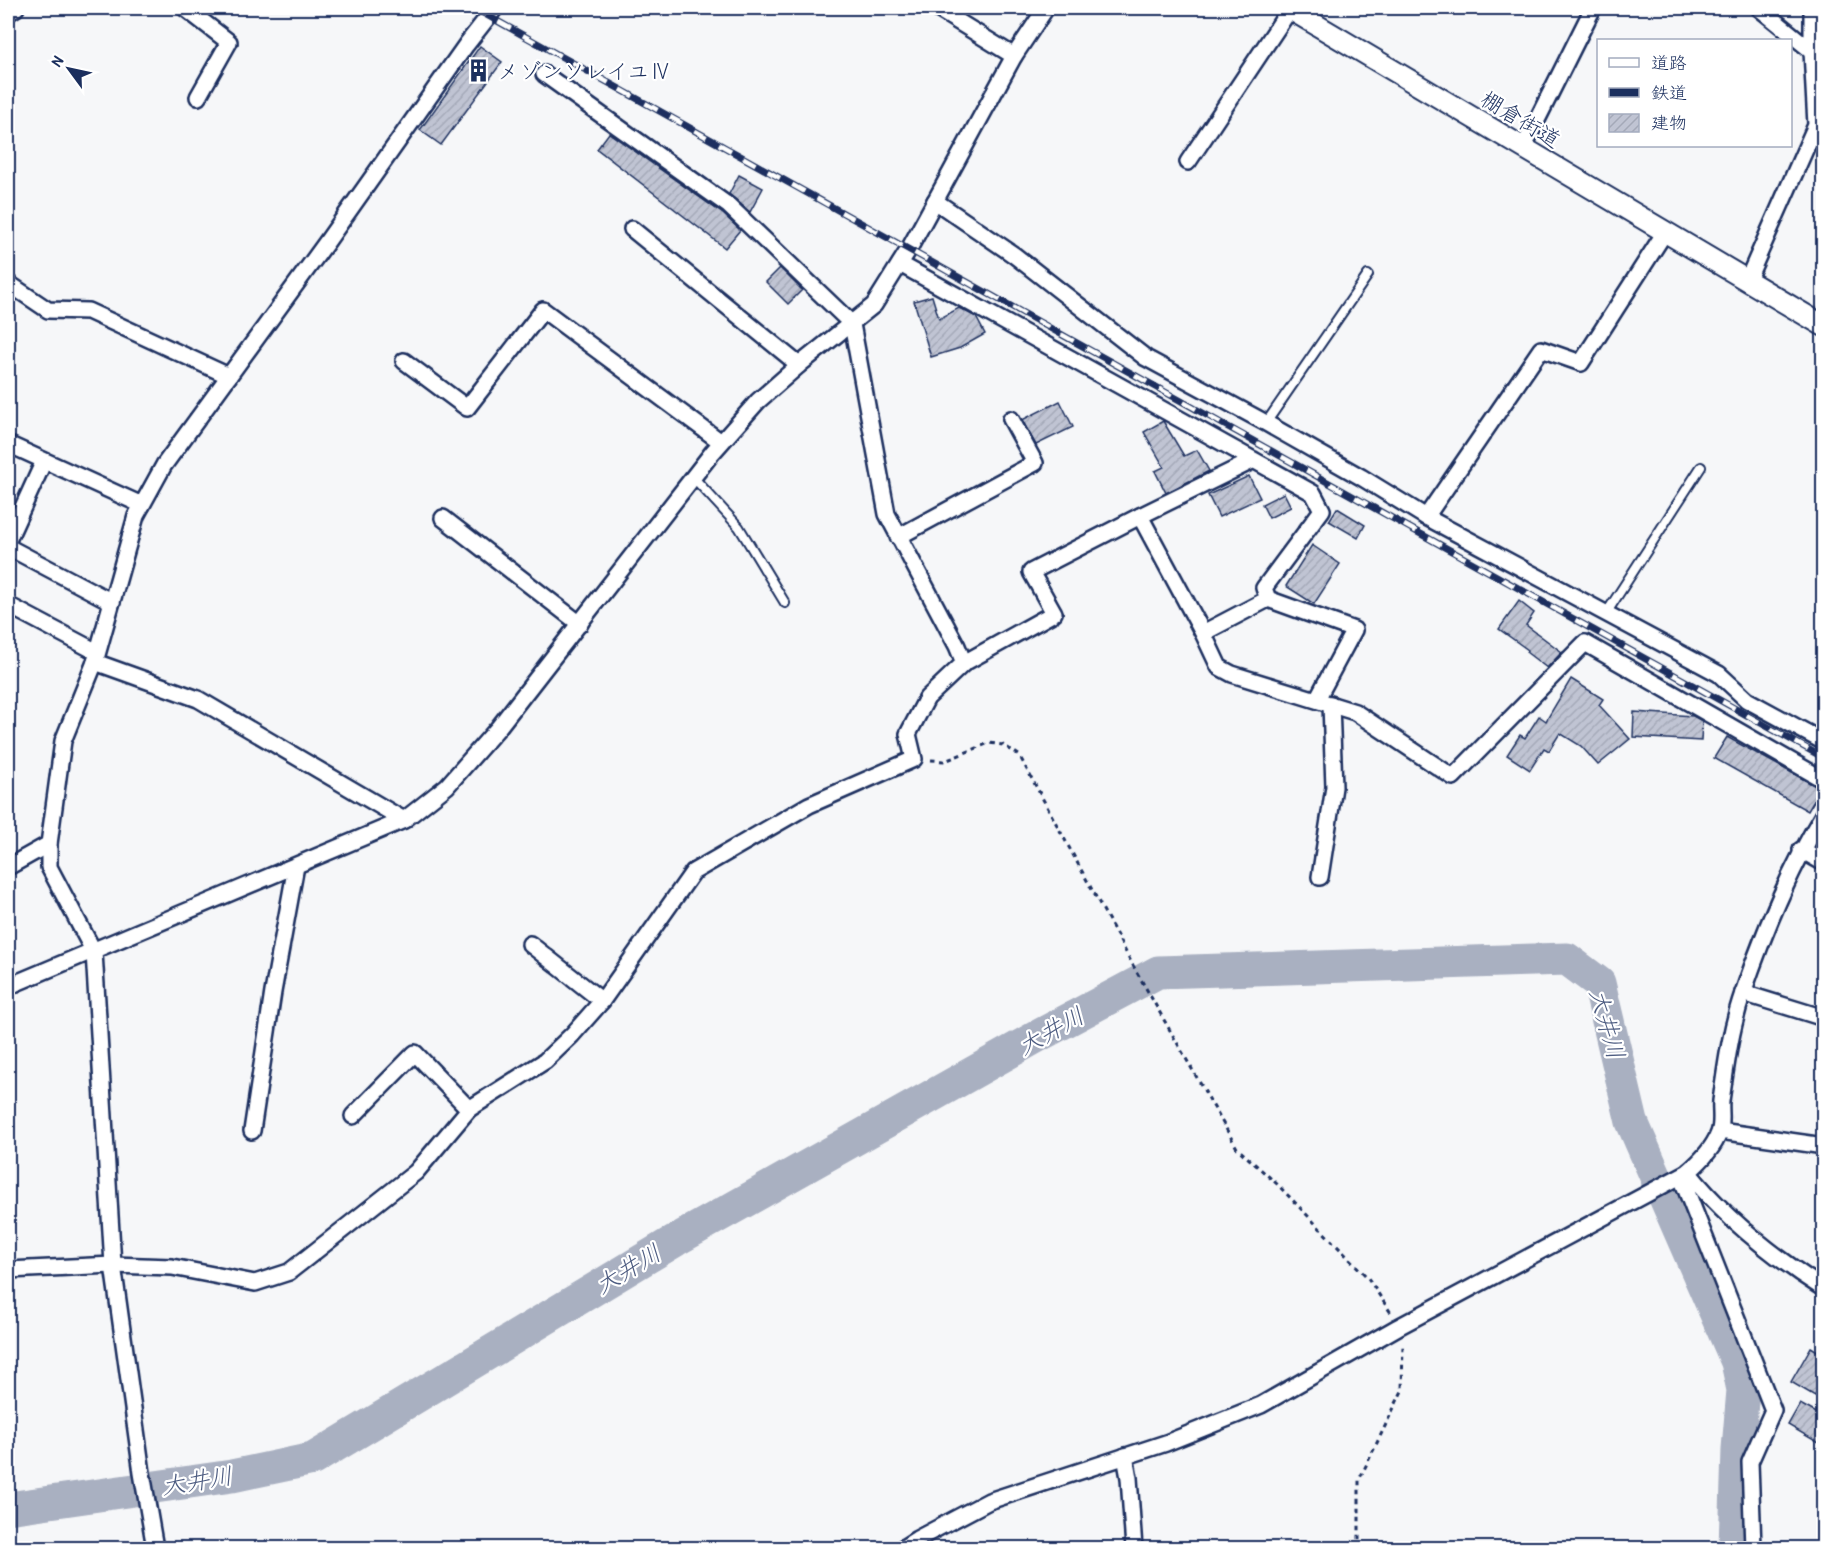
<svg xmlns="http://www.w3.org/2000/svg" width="1831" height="1556" viewBox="0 0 1831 1556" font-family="'Patrick Hand','Klee One',sans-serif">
	<defs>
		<pattern id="building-hatch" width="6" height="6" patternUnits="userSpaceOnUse" patternTransform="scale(1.5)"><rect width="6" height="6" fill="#c0c4d3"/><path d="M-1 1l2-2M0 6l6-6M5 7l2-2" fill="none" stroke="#a4a9b8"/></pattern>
	</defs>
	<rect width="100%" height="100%" fill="#f6f7f9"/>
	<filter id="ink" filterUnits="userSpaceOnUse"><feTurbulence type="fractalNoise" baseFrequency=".0167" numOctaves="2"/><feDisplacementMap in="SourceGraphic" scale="12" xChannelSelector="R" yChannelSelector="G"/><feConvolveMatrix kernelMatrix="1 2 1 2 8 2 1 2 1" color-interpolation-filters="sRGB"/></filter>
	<g filter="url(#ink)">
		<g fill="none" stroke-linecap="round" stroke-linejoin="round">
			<polyline stroke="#a9b0c1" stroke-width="33" points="8,1508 232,1476 313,1459 676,1240 1038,1036 1158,972 1567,959 1599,983 1632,1122 1737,1362 1743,1390 1738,1449 1735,1548"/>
		</g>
		<g fill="url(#building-hatch)" stroke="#1b2f5e" stroke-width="1.5">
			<polygon points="480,46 502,62 441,145 420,130"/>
			<polygon points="609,133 723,214 740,230 725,248 597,149"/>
			<polygon points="739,175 763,188 750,212 729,194"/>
			<polygon points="780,268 802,290 788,304 766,282"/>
			<polygon points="932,296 939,319 959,308 976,317 985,334 960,348 931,357 914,301"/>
			<polygon points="1060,401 1073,427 1036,445 1022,420"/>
			<polygon points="1163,421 1184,456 1197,450 1209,471 1166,493 1155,471 1164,467 1144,432"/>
			<polygon points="1249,476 1260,498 1219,517 1208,495"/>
			<polygon points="1284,493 1291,507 1269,518 1262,504"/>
			<polygon points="1337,508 1365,525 1358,538 1329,521"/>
			<polygon points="1312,545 1340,564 1314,604 1286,586"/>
			<polygon points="1519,601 1534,613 1526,625 1562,652 1547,668 1526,652 1528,650 1499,629"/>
			<polygon points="1571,679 1603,699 1599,705 1630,739 1598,765 1581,746 1560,733 1549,751 1544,748 1530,770 1507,755 1520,735 1525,738 1539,716 1546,721"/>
			<polygon points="1634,712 1693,716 1702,721 1701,741 1633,737"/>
			<polygon points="1727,737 1821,789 1808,811 1714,758"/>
			<polygon points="1811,1347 1824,1355 1824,1382 1815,1396 1791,1382"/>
			<polygon points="1800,1404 1824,1417 1824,1446 1788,1425"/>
		</g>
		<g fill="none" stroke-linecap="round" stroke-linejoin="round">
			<defs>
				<g id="service">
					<polyline points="1266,423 1368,275"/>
					<polyline points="693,477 739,527 785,603"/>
					<polyline points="1607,612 1701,467"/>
				</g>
				<g id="minor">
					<polyline points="185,8 229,42 198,97"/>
					<polyline points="936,8 1014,56"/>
					<polyline points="1759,8 1812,51"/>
					<polyline points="8,13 16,8"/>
					<polyline points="1523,148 1593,8"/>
					<polyline points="1188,162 1290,9"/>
					<polyline points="935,201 1014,255 1146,358 1266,423 1361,477 1426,517 1719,674 1747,700 1824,742"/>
					<polyline points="632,229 799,365"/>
					<polyline points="900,264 1313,493 1322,510 1264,588 1268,599 1203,633 1140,516 1254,460"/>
					<polyline points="1747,281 1816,125 1812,51 1812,8"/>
					<polyline points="8,283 48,310 88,311 229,376"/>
					<polyline points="404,361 467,408 543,310 721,442"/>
					<polyline points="8,444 142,505"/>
					<polyline points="1426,517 1541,349 1581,363 1665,232"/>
					<polyline points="443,518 580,624"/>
					<polyline points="898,537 1035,463 1011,419"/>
					<polyline points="8,540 44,461"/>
					<polyline points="8,547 112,602"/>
					<polyline points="1268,599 1354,630 1317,699"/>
					<polyline points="8,605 97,652"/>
					<polyline points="1203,633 1219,667 1232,674 1355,712 1453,777 1585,643 1824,780"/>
					<polyline points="95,662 198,699 404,820"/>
					<polyline points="964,663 1054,613 1031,572 1140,516"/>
					<polyline points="1801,850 1824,863"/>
					<polyline points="8,867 49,844"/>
					<polyline points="1320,877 1334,787 1331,704"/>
					<polyline points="530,944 602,1001"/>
					<polyline points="8,988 16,983 404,820 447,786 498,728 712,453 758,401 799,365 874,305 909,249 1014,56 1046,8"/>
					<polyline points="1743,993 1824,1018"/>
					<polyline points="353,1116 415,1053 469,1109"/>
					<polyline points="252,1131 273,992 296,866"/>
					<polyline points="1720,1131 1824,1146"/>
					<path d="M 1688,1172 C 1725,1218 1774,1257 1824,1289"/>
					<polyline points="1681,1177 1773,1410 1750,1462 1753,1548"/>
					<polyline points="8,1270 113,1265 172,1267 255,1283 289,1272 416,1172 469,1109 545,1061 572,1035 602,1001 693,872 809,805 914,759 908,734 927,698 964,663 957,646 887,514 852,324 729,206 544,74"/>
					<polyline points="1125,1456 1129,1478 1134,1548"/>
					<polyline points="155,1548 142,1473 113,1265 94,952 49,867 49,844 63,741 95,662 136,516 164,465 326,243 466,45 495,8"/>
					<path d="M 903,1548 L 917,1539 L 989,1501 L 1166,1443 L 1261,1405 L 1398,1327 L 1688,1172 C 1701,1161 1713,1149 1719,1133 C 1723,1123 1720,1111 1721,1101 C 1726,1065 1731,1027 1743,993 C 1764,931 1790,869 1824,813"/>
				</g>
				<polyline id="tertiary" points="1288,8 1824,326"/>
			</defs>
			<use href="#service" stroke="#1b2f5e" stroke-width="12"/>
			<use href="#minor" stroke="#1b2f5e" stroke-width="20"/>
			<use href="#tertiary" stroke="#1b2f5e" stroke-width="24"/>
			<g stroke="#1b2f5e" stroke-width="3" stroke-dasharray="4.5 4.5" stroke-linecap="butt">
				<polyline points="931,760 945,761 989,743 1003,745 1019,755 1135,969 1237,1148 1277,1184 1368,1278 1391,1313"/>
				<polyline points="1361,1548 1359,1542 1359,1480 1402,1391 1403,1344"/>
			</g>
			<use href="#service" stroke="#fff" stroke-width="8"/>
			<use href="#minor" stroke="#fff" stroke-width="15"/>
			<use href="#tertiary" stroke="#fff" stroke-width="20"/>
			<defs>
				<polyline id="rail" points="474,8 1824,758"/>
			</defs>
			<use href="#rail" stroke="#1b2f5e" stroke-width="7"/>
			<use href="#rail" stroke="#fff" stroke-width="4.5" stroke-dasharray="14" stroke-linecap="butt"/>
		</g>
	</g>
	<defs>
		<symbol id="building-bare" viewBox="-9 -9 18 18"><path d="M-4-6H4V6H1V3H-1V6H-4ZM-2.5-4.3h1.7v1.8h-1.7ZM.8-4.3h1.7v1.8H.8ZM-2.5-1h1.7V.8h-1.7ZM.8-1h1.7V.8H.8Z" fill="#1b2f5e" stroke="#fff" stroke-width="2.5" paint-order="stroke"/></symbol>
	</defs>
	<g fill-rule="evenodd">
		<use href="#building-bare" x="462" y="54" width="33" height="33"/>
	</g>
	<g text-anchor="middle" stroke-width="4.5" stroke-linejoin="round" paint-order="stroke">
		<g font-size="22" fill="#1b2f5e" stroke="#fff" text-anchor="start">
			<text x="497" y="79">メゾンソレイユⅣ</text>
		</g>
		<g font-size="22" fill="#1b2f5e" stroke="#fff">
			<text transform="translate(1521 119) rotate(31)" y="8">棚倉街道</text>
		</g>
		<g font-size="24" font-style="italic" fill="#4d5c81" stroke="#fff">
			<text transform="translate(1607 1024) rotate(74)" y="8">大井川</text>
			<text transform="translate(1051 1031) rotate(-29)" y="8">大井川</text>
			<text transform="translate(628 1269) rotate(-31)" y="8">大井川</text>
			<text transform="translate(197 1481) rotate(-9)" y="8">大井川</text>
		</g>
	</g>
	<rect width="1831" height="1556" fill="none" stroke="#fff" stroke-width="30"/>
	<rect x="15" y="15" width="1801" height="1526" fill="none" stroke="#1b2f5e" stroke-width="2" filter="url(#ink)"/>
	<rect x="1597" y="39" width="195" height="108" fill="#ffffff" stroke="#a4acbf" stroke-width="1.5"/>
	<rect x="1609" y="58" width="30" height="9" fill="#ffffff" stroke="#a4acbf" stroke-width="1.5"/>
	<text x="1651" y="69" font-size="18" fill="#1b2f5e">道路</text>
	<rect x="1609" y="88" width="30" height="9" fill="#1b2f5e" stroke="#a4acbf" stroke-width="1.5"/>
	<text x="1651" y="99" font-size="18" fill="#1b2f5e">鉄道</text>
	<rect x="1609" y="114" width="30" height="18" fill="url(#building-hatch)" stroke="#a4acbf" stroke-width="1.5"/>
	<text x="1651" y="129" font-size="18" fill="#1b2f5e">建物</text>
	<g transform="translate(69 69) rotate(303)" stroke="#ffffff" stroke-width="4.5" paint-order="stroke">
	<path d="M0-4.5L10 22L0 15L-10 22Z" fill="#1b2f5e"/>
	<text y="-9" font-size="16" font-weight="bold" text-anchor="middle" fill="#1b2f5e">N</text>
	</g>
</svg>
